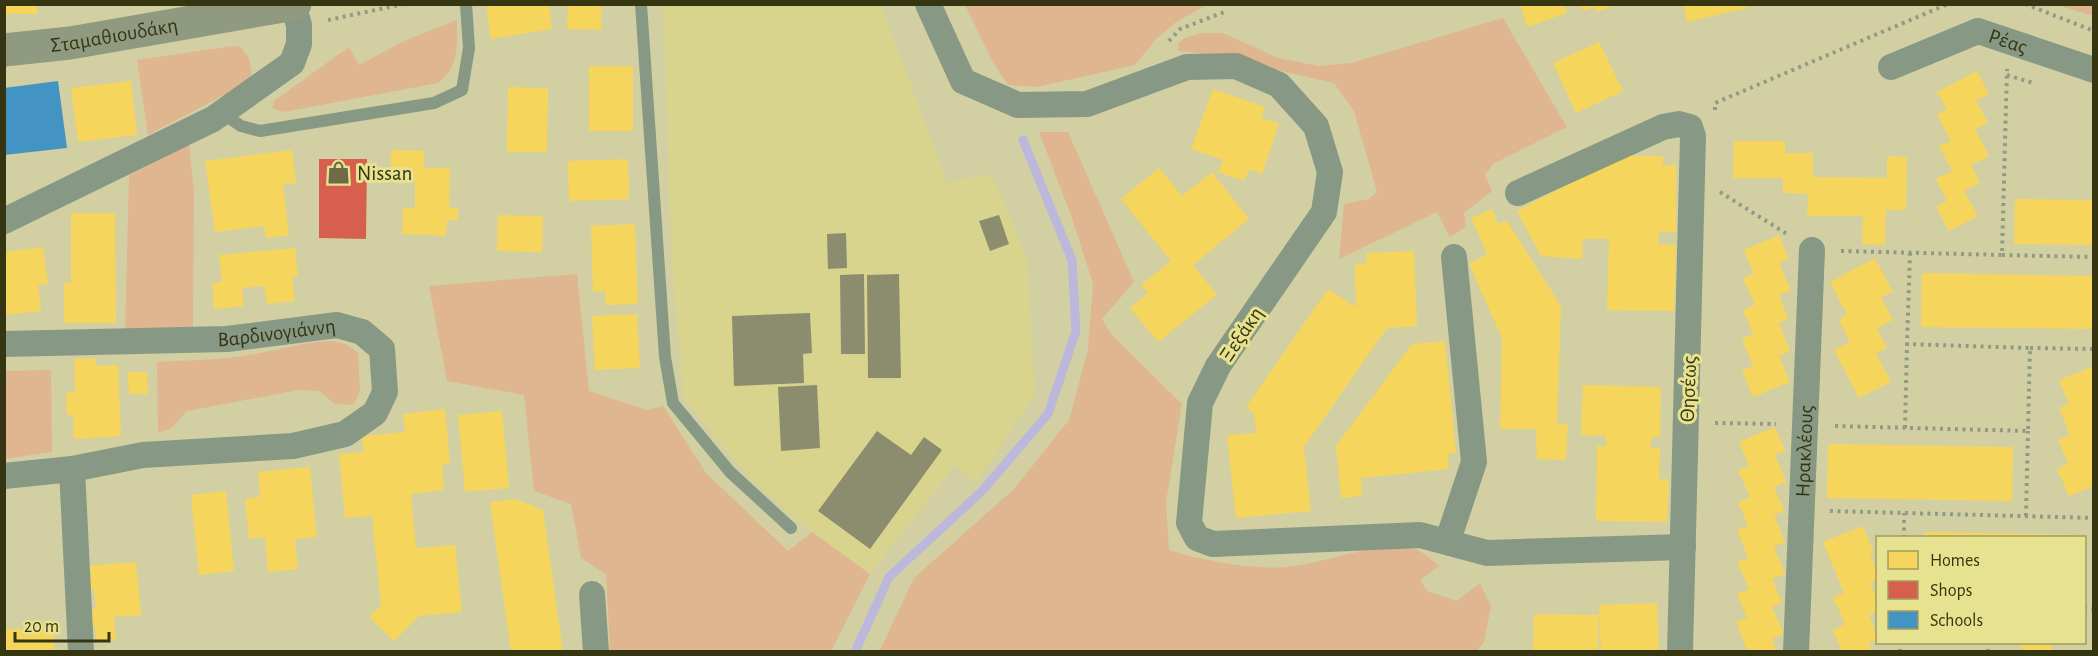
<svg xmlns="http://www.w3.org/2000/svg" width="2098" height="656" viewBox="0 0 2098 656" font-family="'Alegreya Sans',sans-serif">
	<rect width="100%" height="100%" fill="#d2d0a3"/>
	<polygon fill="#d8d48e" points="663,5 881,5 947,182 991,174 1027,257 1035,394 976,483 955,466 870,574 812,532 751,479 684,399 672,266"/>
	<g fill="#dfb68f">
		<polygon points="965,5 1207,5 1176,22 1155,40 1135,65 1037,87 1008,85 994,64"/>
		<polygon points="2058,5 2093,5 2093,17 2093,16"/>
		<polygon points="1503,18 1567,127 1493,164 1485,175 1492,191 1464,213 1466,227 1450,237 1437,212 1339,259 1344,204 1369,199 1377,192 1354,111 1334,83 1281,71 1243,58 1178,51 1178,44 1184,38 1202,33 1223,33 1278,58 1319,66 1351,63"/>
		<path d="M 457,20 C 457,45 460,66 438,83 L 284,112 L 272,108 L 274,101 L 349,47 L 359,65 L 406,40 Z"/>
		<polygon points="232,46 241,47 249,58 252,75 232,91 148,135 137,60"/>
		<path d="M 1039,132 L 1068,132 L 1134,282 L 1102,319 L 1111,334 L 1182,404 L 1166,502 L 1169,550 C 1201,560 1252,570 1286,567 C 1326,563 1367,544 1408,547 C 1419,548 1431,559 1439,566 L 1420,580 L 1427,591 L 1457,601 L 1480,583 L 1491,607 L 1484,642 L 1477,651 L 879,652 L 914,578 L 1014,489 L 1069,420 L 1088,350 L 1093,284 L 1072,218 Z"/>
		<polygon points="189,144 194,192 193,329 125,333 129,175"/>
		<polygon points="577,274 589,391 647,410 663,406 706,473 788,551 812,532 870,574 831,651 610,651 606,574 581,558 571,504 534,491 524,395 447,381 429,286"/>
		<path d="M 333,341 L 346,344 L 358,353 L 360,391 L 353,405 L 335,404 L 319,391 L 299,390 L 187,411 L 171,428 L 158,433 L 157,362 C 191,360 226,360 260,353 C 288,348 303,342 333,341 Z"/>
		<polygon points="51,370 52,452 5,459 5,371"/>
	</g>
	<g fill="#f6d55c">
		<rect x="4" y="4" width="33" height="10"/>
		<polygon points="486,4 549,4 552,29 491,39"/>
		<polygon points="568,4 602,4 601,30 567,29"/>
		<polygon points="1520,4 1564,4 1567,13 1527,27"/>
		<polygon points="1580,4 1616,4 1616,5 1596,12 1594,7 1583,11"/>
		<polygon points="1683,4 1746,4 1747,8 1687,22"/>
		<polygon points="1599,42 1623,91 1576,113 1553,63"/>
		<rect x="589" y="66" width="44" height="65"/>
		<polygon points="1977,71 1989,94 1976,100 1988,123 1975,129 1989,156 1971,165 1980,183 1964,191 1978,216 1949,231 1936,207 1947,201 1936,179 1952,171 1939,146 1951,141 1937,115 1947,109 1937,92"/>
		<polygon points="131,81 137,135 78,142 71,88"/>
		<polygon points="508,87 548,88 547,152 507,152"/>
		<polygon points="1213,89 1265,107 1261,118 1279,124 1262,174 1249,169 1244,181 1218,172 1223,160 1191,149"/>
		<polygon points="1734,141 1785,141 1785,153 1813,153 1813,177 1887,178 1887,156 1907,157 1906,210 1886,210 1885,245 1862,244 1863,216 1807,216 1808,194 1783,193 1783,178 1733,178"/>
		<polygon points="292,150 296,183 283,184 289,235 266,238 264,226 215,232 205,161"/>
		<polygon points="391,150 424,151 424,168 450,168 449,207 458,208 458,220 447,220 446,236 402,234 403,208 415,208 415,181 390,181"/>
		<polygon points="1621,156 1663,156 1663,165 1676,165 1676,232 1659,232 1658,244 1676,245 1674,311 1607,310 1609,239 1583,239 1582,259 1541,256 1517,211"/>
		<polygon points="628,159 629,199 569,201 568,161"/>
		<polygon points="1159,168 1182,196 1212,172 1249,219 1193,265 1217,295 1158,342 1130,308 1148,293 1141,285 1171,261 1121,199"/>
		<polygon points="2015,199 2094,200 2094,245 2014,244"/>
		<polygon points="1492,209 1498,224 1507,221 1561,306 1557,424 1568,424 1566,460 1537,459 1536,429 1500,429 1502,338 1469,264 1487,254 1471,218"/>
		<polygon points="71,213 115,213 116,323 64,323 64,283 71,283"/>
		<polygon points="498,215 543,216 542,252 497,251"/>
		<polygon points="635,224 638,304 606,305 605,291 593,292 591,226"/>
		<polygon points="1779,235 1789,259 1779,263 1791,290 1779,295 1788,319 1779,323 1790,351 1779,356 1790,382 1753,397 1742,370 1753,366 1742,339 1753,334 1743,310 1755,305 1743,278 1754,274 1744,250"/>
		<polygon points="43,247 48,284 38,285 41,311 4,315 4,252"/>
		<polygon points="295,248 298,276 292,277 295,301 267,304 264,286 242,288 244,306 214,309 212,283 222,282 219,255"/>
		<polygon points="1414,251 1417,326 1387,328 1304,447 1311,511 1236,518 1227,435 1256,433 1254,413 1246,407 1328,289 1356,307 1355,264 1367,263 1366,253"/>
		<polygon points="1875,258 1893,292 1881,297 1893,320 1877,328 1887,348 1876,353 1891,382 1859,398 1834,350 1850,342 1839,320 1847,315 1830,282"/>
		<polygon points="1922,273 2094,276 2094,329 1921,327"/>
		<polygon points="637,314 640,368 595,370 592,316"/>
		<polygon points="1445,341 1456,453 1448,454 1449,469 1361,478 1362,496 1341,498 1336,446 1412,344"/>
		<polygon points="96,358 96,366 118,365 121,436 74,439 73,415 67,415 66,393 75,392 74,359"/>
		<polygon points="2094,366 2094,486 2069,496 2057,469 2068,464 2058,440 2070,435 2059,408 2069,404 2059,380"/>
		<polygon points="128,372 147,372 148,394 129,394"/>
		<polygon points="1583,385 1661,387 1660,437 1651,437 1651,448 1660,448 1659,479 1669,479 1667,522 1596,521 1597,446 1606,446 1606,436 1581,435"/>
		<polygon points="445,409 450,464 442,465 444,490 411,494 416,548 455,545 462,612 419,616 394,641 369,617 381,606 372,516 345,518 339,454 364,452 362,436 405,432 403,414"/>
		<polygon points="502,411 509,488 465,492 458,415"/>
		<polygon points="1775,427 1785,451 1775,455 1786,482 1774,487 1784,511 1774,515 1785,542 1774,547 1785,574 1772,579 1782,603 1772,607 1784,634 1772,639 1777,652 1743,652 1747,650 1736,622 1747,618 1737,594 1749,589 1737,562 1748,558 1737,530 1748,526 1738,502 1750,497 1738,470 1749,466 1739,442"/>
		<polygon points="1828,444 2013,447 2012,501 1827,498"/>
		<polygon points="310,467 317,537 295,539 298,569 268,572 265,537 249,539 245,499 260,497 258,472"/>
		<polygon points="226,491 234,571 199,575 191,495"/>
		<polygon points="516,499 543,510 563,652 511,652 490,502"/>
		<polygon points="1863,526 1874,553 1870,555 1878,573 1878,579 1870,583 1878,601 1878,611 1869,615 1878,639 1869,643 1872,652 1842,652 1833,630 1845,624 1833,597 1844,593 1823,542"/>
		<polygon points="1925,532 2083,535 2083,538 1925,538"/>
		<polygon points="136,562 141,615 114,617 116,640 96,642 95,626 89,627 87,610 96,609 94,589 88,590 86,566"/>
		<polygon points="1657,603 1659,652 1601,652 1599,605"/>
		<polygon points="1534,614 1599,615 1598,652 1533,652"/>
		<polygon points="54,628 54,652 4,652 4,629"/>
		<polygon points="2020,643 2056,643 2051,645 2053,652 2023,652"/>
	</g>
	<polygon fill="#d6604d" points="319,159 367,159 366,239 319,238"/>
	<polygon fill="#4393c3" points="58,81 67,148 4,155 4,88"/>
	<g fill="#8c8c6e">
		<polygon points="999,215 1009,244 990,251 979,221"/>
		<polygon points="846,233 847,268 828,269 827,234"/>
		<polygon points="864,274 865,354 841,354 840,275"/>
		<polygon points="899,274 901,378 868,378 867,275"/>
		<polygon points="810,313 812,353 803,354 804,383 734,386 732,316"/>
		<polygon points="817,385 820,448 781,451 778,387"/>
		<polygon points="877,431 911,455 924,437 942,450 870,549 818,511"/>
	</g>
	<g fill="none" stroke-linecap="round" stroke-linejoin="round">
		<polyline stroke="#bcb8db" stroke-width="9" points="855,652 889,577 982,491 1048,414 1076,331 1072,260 1023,140"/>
		<g stroke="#919a84" stroke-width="4" stroke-dasharray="3 4.5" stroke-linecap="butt">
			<polyline points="2025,4 2094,31"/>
			<polyline points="328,20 404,4"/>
			<polyline points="1169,41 1180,29 1227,11"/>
			<polyline points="2007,75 2033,83"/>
			<polyline points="1715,110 1715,103 1948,4"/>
			<polyline points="1720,192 1790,236"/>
			<polyline points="1841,251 2002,255 2007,69"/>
			<polyline points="2002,255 2094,257"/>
			<polyline points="2030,348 2094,349"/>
			<polyline points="1715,423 1776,424"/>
			<polyline points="1835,426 2028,431 2030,348 1907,344 1910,253"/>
			<polyline points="1905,428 1907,344"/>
			<polyline points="1830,511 2094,518"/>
			<polyline points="2026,516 2028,431"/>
			<polyline points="1904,538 1904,513"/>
			<polyline points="2084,608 2094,609"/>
			<polyline points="1900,652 1900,642"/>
			<polyline points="1988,652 1989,642"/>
		</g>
		<g stroke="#879984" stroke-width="12">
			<polyline points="641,4 665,357 673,403 730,472 791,528"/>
			<polyline points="222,113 241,126 260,131 434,103 462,90 469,48 466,4"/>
		</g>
		<g stroke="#879984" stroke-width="26">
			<polyline points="928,4 963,81 1018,105 1087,104 1187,67 1236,66 1279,85 1316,126 1330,172 1324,212 1218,366 1200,403 1189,523 1197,538 1213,544 1420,535 1487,553 1683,547"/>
			<path id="s1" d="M 1891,67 L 1978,31 L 2094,70"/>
			<polyline points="1518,193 1663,127 1679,124 1690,127 1693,136 1680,652"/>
			<polyline points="4,221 213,119 292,63 299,44 299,25 293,5"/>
			<path id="s2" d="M 4,344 L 227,339 L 337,325 L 362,332 L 382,349 L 385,392 L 375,413 L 345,434 L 293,446 L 143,455 L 72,469 L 4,476"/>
			<polyline points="72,469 81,652"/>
			<polyline points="1448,540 1474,462 1454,257"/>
			<polyline points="592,594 596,652"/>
			<path id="s3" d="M 1796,652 L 1812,250"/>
		</g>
		<path stroke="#909a80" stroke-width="33" id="s4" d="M 4,50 L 70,43 L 295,4"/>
	</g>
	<defs>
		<symbol id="shop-bare" viewBox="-9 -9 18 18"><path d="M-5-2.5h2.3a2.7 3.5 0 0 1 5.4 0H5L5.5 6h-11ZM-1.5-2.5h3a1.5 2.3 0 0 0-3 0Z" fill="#6d6b45" stroke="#e6e28f" stroke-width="2.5" paint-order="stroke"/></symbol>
	</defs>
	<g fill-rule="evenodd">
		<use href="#shop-bare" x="322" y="156" width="33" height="33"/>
	</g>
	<g text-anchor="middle" stroke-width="6" stroke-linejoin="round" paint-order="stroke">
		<g font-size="21" fill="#363512" stroke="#e6e28f">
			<text dy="7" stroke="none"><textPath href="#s4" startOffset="111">Σταμαθιουδάκη</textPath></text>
			<text dy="7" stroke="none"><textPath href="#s1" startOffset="126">Ρέας</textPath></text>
			<text dy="7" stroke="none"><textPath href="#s2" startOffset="273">Βαρδινογιάννη</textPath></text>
			<text transform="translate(1241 334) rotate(-56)" y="7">Ξεξάκη</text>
			<text transform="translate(1688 389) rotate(-88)" y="7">Θησέως</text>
			<text dy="7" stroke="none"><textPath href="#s3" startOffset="201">Ηρακλέους</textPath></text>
		</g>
		<g font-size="21" fill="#363512" stroke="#e6e28f" text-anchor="start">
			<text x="357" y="180">Nissan</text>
		</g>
	</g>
	<rect width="2098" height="656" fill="none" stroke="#363512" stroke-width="12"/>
	<rect x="1876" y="536" width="210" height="108" fill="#e6e28f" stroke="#a09d5d" stroke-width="1.5"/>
	<rect x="1888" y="551" width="30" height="18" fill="#f6d55c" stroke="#a09d5d" stroke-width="1.5"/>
	<text x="1930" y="566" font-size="18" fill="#363512">Homes</text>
	<rect x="1888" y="581" width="30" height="18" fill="#d6604d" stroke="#a09d5d" stroke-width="1.5"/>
	<text x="1930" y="596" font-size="18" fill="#363512">Shops</text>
	<rect x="1888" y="611" width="30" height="18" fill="#4393c3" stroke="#a09d5d" stroke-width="1.5"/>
	<text x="1930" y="626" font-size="18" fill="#363512">Schools</text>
	<path d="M15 632v9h94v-9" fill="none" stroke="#363512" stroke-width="3"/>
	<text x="24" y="632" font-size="18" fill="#363512" stroke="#e6e28f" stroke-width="4.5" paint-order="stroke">20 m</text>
</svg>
